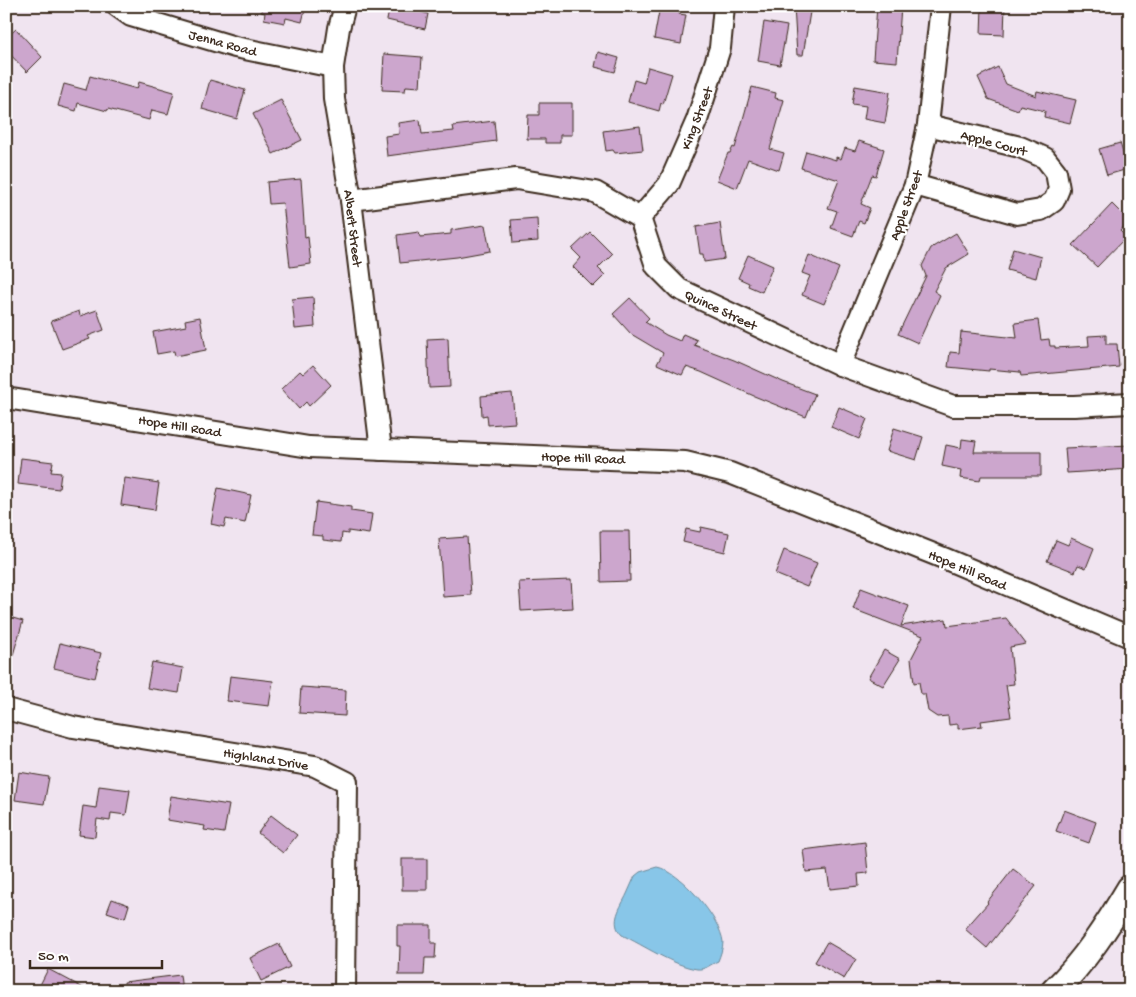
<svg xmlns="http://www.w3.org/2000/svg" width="1136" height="997" viewBox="0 0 1136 997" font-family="'Gochi Hand',sans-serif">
	<rect width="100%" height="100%" fill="#f0e4f0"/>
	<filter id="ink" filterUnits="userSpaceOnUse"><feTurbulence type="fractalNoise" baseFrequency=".02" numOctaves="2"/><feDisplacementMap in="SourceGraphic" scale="10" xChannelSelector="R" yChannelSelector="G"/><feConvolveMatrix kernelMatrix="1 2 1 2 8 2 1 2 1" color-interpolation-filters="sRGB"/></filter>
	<g filter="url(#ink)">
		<path fill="#88c6e8" stroke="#698897" d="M 657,867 C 680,871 721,919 723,942 C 723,948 720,956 718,961 C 711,964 705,970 697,969 C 674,966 643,945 622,935 C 609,922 621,907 627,894 C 630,888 632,882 635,876 L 640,872 Z"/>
		<g fill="#cca6cd" stroke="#3b2a1e">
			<polygon points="262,6 306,6 302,22 286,18 285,23 264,19 265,13 261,12"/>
			<polygon points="390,6 422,6 421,12 428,14 425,29 387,20"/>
			<polygon points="660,6 680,6 679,14 686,15 681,44 654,39"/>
			<polygon points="794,6 811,6 803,55 797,55"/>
			<polygon points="877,6 901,6 897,62 873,60"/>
			<polygon points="982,6 1005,6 1004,35 981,34"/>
			<polygon points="764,22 787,26 780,65 758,61"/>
			<polygon points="16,29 42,57 27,72 6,50 6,38"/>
			<polygon points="598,52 619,58 615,72 595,67"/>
			<polygon points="384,54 422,57 420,87 406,86 405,91 382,90"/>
			<polygon points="648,67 672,74 663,104 661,103 659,111 628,102 634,80 644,83"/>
			<polygon points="998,67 1006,84 1036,96 1037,91 1076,100 1070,123 1044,117 1045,111 1020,105 1018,110 988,99 978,77"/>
			<polygon points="90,76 137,89 139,82 174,92 168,114 152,110 149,120 108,109 107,111 78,103 76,111 58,106 64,84 86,90"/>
			<polygon points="210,80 245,90 237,119 202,109"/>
			<polygon points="855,86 890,92 885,123 864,119 866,106 852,104"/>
			<polygon points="752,87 776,93 775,98 784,100 770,149 784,153 779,170 748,159 737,188 717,180 728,153 730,153 733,147 735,148"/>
			<polygon points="281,100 302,140 273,154 253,114"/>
			<polygon points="539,103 572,103 572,135 560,135 560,143 545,143 545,139 527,139 528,115 539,115"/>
			<polygon points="420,120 422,134 454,131 453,126 494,121 496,141 387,156 385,136 399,134 398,123"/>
			<polygon points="640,126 643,150 615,153 613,150 606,151 603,131"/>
			<polygon points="859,141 884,149 876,176 872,175 861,204 870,208 864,223 859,221 853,236 831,228 837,211 828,208 839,180 801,168 806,151 836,160 836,157 841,159 845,148 855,151"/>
			<polygon points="1120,143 1128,169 1107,175 1099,149"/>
			<polygon points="301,179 305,238 308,237 311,264 290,267 283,203 269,204 267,182"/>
			<polygon points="1112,204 1129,221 1120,231 1126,237 1097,267 1073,245"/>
			<polygon points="537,218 538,241 513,243 511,220"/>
			<polygon points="720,223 725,259 704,262 703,254 700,254 696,227"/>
			<polygon points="485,225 490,251 457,257 400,263 397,235 419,232 420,237 451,234 451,230"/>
			<polygon points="590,232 612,254 598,268 605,275 593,287 573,267 581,258 572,249"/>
			<polygon points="956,233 969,254 946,268 934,291 940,295 918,343 898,334 926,276 922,266 931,248"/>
			<polygon points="1013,249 1041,257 1036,278 1007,270"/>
			<polygon points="748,255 773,266 762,292 748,286 749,283 738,278"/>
			<polygon points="809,255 839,268 824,304 802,295 810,276 802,273"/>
			<polygon points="313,297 315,327 295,329 292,299"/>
			<polygon points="630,298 649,318 645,322 666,335 680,341 683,334 697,340 694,345 734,360 783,382 815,394 806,417 754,396 701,372 686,367 682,375 657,364 663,353 631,334 613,314"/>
			<polygon points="97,310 104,330 88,336 90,339 62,349 51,321 79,311 80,316"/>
			<polygon points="200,317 206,350 175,356 174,351 157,354 153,332 186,326 185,320"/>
			<polygon points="1038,320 1041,340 1049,339 1050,346 1055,346 1055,348 1089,346 1088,336 1106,335 1106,344 1117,344 1119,367 1021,376 1020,372 989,369 989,371 948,367 950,352 959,353 961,332 1017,338 1015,323"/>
			<polygon points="448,338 450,387 429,388 427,339"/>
			<polygon points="313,365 331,385 309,406 306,402 299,409 281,389 300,371 303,374"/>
			<polygon points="512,393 515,423 488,425 487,415 482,416 481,396"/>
			<polygon points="839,407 867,419 859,439 831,427"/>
			<polygon points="894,428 923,437 916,460 887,451"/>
			<polygon points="962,439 976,441 974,452 1041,452 1041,476 981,476 980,481 960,478 961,470 942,466 946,445 961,448"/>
			<polygon points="1130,445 1130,469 1067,473 1065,448"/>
			<polygon points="21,458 53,462 51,472 61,473 59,489 18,484"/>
			<polygon points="125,478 159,483 155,510 121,505"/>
			<polygon points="218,488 251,495 245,523 226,519 224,527 211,524"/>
			<polygon points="316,502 351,507 351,511 372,514 369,534 348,531 348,534 342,533 341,542 323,540 323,536 312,535"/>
			<polygon points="701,527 729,533 725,552 683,542 686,529 700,532"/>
			<polygon points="600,531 629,531 630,581 601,582"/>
			<polygon points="467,537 471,595 443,597 439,539"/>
			<polygon points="1071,538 1094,548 1086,568 1078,565 1075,572 1047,561 1056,540 1068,545"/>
			<polygon points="784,550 817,563 807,587 775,574"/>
			<polygon points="571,580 573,608 521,611 519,582"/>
			<polygon points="861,588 909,606 901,626 946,619 947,626 1006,618 1026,644 1010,647 1014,684 1006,685 1011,717 981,721 982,726 958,729 958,724 949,725 948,716 937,717 928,711 925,694 921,694 919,682 914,683 911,659 923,636 853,609"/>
			<polygon points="6,616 23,621 10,665 6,664"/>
			<polygon points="60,643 101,653 95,678 54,668"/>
			<polygon points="884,650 900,659 883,686 868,678"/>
			<polygon points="152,662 183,668 179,693 147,688"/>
			<polygon points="230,676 273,681 269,706 227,701"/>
			<polygon points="301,687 346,690 345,716 299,713"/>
			<polygon points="19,772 49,777 44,804 15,800"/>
			<polygon points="99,786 130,790 126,815 111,813 110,821 97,819 95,837 79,835 83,806 96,808"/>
			<polygon points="171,796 229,805 224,833 204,830 205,826 167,820"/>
			<polygon points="1064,810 1096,822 1089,843 1056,831"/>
			<polygon points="271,815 297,835 283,853 258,833"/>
			<polygon points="865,842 868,873 858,874 859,886 830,889 827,870 806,872 803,850"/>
			<rect x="402" y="859" width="25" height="31"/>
			<polygon points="1013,869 1036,886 987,948 965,929 988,903 987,902"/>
			<polygon points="112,899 129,905 125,918 107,912"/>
			<polygon points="397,925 431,925 431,943 436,943 435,958 425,958 424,975 399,975 400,946 397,946"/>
			<polygon points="827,942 856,959 844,979 815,962"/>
			<polygon points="279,944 290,967 261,981 250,958"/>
			<polygon points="48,969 89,991 37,991"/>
			<polygon points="180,975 182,991 125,991 124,982"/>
		</g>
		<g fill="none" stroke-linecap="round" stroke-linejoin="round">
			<defs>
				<g id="minor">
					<polyline points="117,6 131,16 235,47 333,67"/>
					<polyline points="345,6 339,28 333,67 334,99 351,200 381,450"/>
					<polyline points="915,185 1017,214 1041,210 1054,201 1059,189 1056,172 1045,158 1020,147 928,125"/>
					<polyline points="351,200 516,179 595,192 640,218 656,266 679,289 840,365 953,406 1074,406 1130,403"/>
					<polyline points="640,218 669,184 697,120 720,48 724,6"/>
					<polyline points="840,365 915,185 928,125 941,6"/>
					<polyline points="6,398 309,447 685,462 730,473 946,559 1130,637"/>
					<polyline points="6,709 73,727 315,766 347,782 345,991"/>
				</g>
				<path id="tertiary" d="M 1054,991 C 1085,961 1108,925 1130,888"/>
			</defs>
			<use href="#minor" stroke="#3b2a1e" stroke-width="24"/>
			<use href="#tertiary" stroke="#3b2a1e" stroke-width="29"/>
			<use href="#minor" stroke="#fff" stroke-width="20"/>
			<use href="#tertiary" stroke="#fff" stroke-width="25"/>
		</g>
	</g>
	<g text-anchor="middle" stroke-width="4.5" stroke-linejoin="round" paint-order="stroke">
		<g font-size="14" fill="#3b2a1e" stroke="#fff">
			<text transform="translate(223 42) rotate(15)" y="5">Jenna Road</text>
			<text transform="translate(696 118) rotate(-69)" y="5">King Street</text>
			<text transform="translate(994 142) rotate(15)" y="5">Apple Court</text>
			<text transform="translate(905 205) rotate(-70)" y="5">Apple Street</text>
			<text transform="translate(354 228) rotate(83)" y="5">Albert Street</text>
			<text transform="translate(721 309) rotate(25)" y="5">Quince Street</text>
			<text transform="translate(180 425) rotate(9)" y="5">Hope Hill Road</text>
			<text transform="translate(583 457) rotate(2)" y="5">Hope Hill Road</text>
			<text transform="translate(968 569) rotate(23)" y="5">Hope Hill Road</text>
			<text transform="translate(266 758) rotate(9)" y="5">Highland Drive</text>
		</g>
	</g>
	<rect width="1136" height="997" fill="none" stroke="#fff" stroke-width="25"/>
	<rect x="12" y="12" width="1111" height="972" fill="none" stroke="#3b2a1e" stroke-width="2" filter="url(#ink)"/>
	<path d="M30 960v8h132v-8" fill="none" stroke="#3b2a1e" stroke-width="2.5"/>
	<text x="38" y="960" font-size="15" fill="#3b2a1e" stroke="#ffffff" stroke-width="4" paint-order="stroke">50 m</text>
</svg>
